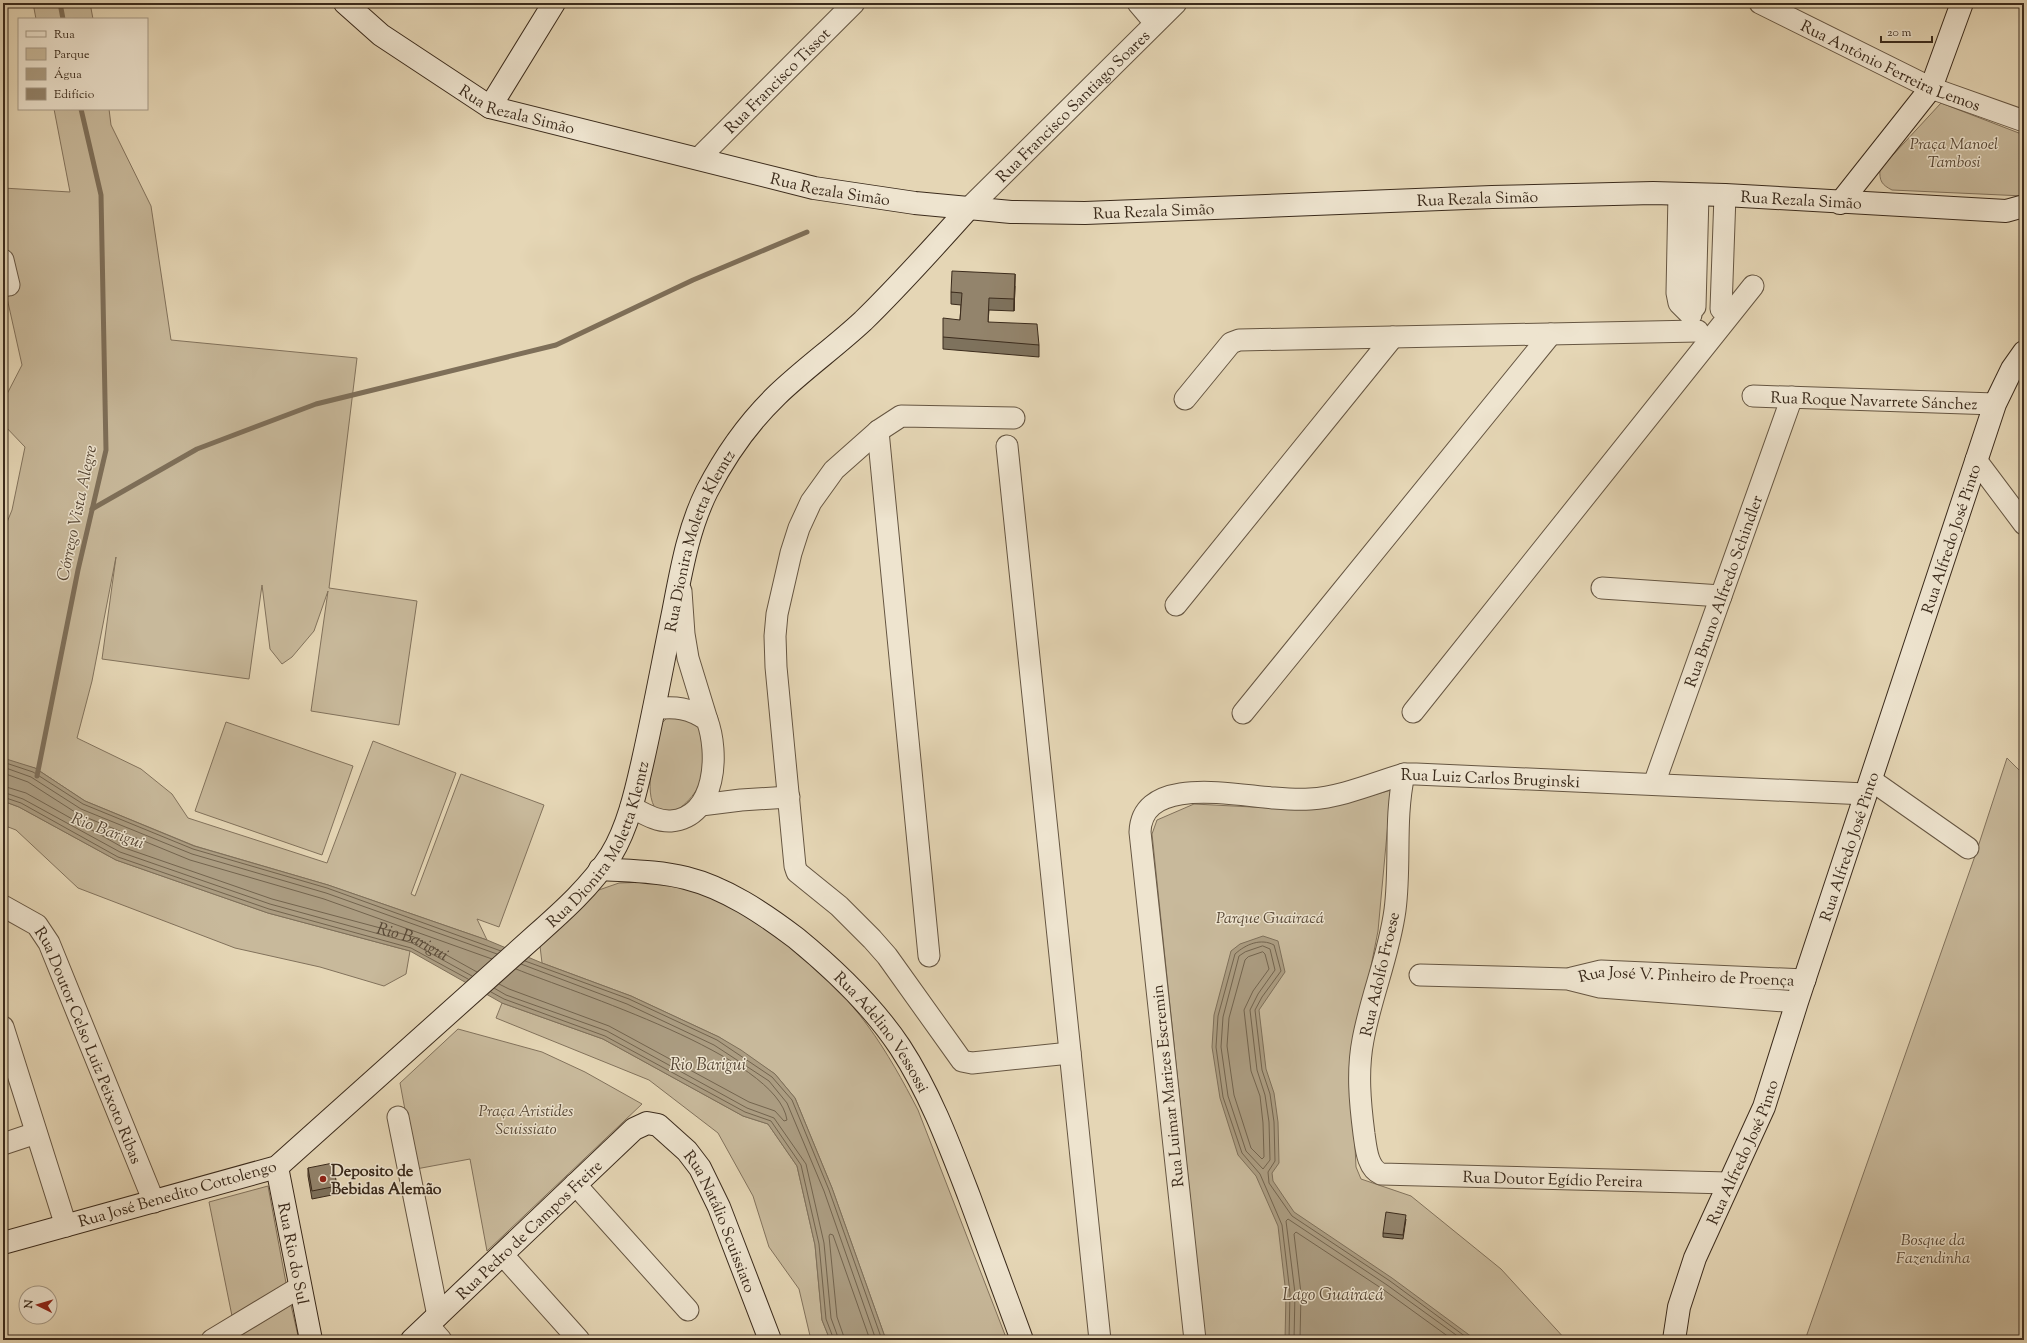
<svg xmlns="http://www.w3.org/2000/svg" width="2027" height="1343" viewBox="0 0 2027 1343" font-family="'Sorts Mill Goudy',serif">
	<rect width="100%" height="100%" fill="#e5d6b5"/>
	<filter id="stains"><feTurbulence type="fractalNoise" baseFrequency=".005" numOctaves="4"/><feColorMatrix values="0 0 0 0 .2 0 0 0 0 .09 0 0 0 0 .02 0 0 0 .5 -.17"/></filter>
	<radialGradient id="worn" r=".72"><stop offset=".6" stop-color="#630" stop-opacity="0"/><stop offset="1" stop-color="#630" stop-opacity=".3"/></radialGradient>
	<g fill="#c8b99b" stroke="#82725c">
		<polygon points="33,3 90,3 93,19 36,19"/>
		<path d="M 1941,103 L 2024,135 L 2024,196 L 1892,190 C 1882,185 1879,181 1880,169 Z"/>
		<polygon points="54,109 109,109 111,125 151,206 171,340 357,358 329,588 417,601 399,725 311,711 328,591 314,631 292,657 282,664 270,649 262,585 249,679 102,659 116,557 92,681 77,738 141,769 172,794 188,818 327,863 373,741 456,773 411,894 415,896 461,774 544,805 499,927 477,919 487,940 328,885 195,846 85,801 35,768 3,761 3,532 12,510 25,447 3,424 7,394 22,365 3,280 3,188 70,192"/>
		<path d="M 676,715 L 701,727 C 702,738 705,750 705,761 C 705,782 692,801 674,812 L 657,811 C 641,791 657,746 662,723 L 669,716 Z"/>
		<polygon points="226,722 353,766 322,855 195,811"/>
		<polygon points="2007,758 2024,775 2024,1340 1805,1340 1976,853"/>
		<polygon points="1391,790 1378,931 1354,1052 1352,1084 1356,1167 1361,1179 1411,1196 1501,1269 1566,1340 1205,1340 1152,834 1157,820 1194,804 1291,809 1346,803"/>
		<polygon points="3,801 19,807 116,860 268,913 410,951 406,974 384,986 320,967 235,948 78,888 16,830 3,825"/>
		<path d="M 648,882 C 663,884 677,886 692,891 C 757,911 829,972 868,1026 C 887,1052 903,1081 918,1110 L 1007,1340 L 886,1340 L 832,1188 L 795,1098 L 775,1074 L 719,1037 L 631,996 L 542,963 L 540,946 L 593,892 L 619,883 Z"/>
		<polygon points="502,1003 603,1039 743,1116 768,1124 797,1166 815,1245 822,1320 830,1340 811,1340 799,1289 769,1247 753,1196 718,1133 649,1080 496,1018"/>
		<polygon points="458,1029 542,1052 585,1072 642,1104 487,1251 470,1159 416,1169 400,1083"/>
		<polygon points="268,1186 286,1283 232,1316 209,1202"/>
		<polygon points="291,1305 299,1340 237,1340 236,1338"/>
	</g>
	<g fill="#ab9c81" stroke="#7e6f59">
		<polygon points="3,758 35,768 85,801 194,846 328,885 487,940 542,963 631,996 719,1037 741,1050 775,1074 795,1098 832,1188 886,1340 830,1340 822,1320 815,1245 797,1166 768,1124 743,1116 603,1039 502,1003 410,951 268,913 116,860 19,807 3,801"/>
		<polygon points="1263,936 1278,941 1285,972 1259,1010 1266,1069 1274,1093 1278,1122 1279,1163 1272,1173 1273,1181 1294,1212 1392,1278 1476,1340 1285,1340 1286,1294 1278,1226 1256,1176 1238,1155 1220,1098 1212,1047 1214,1015 1231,951 1240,944"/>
	</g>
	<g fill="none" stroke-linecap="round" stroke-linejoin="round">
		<g stroke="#73644e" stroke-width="1">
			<polyline points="3,762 33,772 83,804 193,849 327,888 501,951"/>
			<polyline points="3,767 31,777 81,809 192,854 326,893 497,954"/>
			<polyline points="3,773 28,782 78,814 190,860 324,899 492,959"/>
			<path id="s1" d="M 3,786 L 26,793 L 122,847 L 272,899 L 414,937 L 477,972"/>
			<polyline points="3,792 23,799 120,852 270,904 412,943 472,976"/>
			<polyline points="3,797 21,803 118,857 269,909 411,948 468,979"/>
			<polygon points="1263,946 1270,949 1275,970 1258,994 1250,1010 1257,1070 1265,1095 1269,1122 1270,1160 1263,1169 1246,1151 1228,1096 1221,1047 1223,1017 1239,956 1245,952"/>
			<polygon points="1263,952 1265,954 1269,969 1253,991 1244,1010 1251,1071 1260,1096 1263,1123 1264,1157 1262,1159 1251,1148 1234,1095 1227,1046 1229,1018 1245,960 1248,957"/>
			<polyline points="525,961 629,999 717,1040 772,1077 792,1100 829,1190 882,1340"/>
			<polyline points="521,964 627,1004 714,1045 769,1081 787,1103 824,1191 876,1340"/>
			<path d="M 499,984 L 509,989 L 609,1026 L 749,1102 L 775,1111 L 784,1121 L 787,1120 C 778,1056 572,992 516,969"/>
			<polyline points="494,988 506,995 607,1031 747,1108 774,1118 806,1164 824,1243 831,1318 839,1340"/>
			<polyline points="491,992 504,999 605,1036 745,1112 771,1121 801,1165 819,1244 826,1319 834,1340"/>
			<polyline points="845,1340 837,1317 829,1236 830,1234 833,1235 870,1340"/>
			<path d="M 1289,1340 L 1290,1293 L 1282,1225 L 1260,1174 L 1242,1153 L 1223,1097 L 1216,1047 L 1218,1016 L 1235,954 C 1246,944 1261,938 1274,945 L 1281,971 L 1262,997 L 1255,1010 L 1262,1070 L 1270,1094 L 1274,1122 L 1275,1161 L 1268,1172 L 1269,1183 L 1292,1216 L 1390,1281 L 1470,1340"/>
			<polyline points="1294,1340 1295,1293 1286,1221 1288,1219 1387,1285 1463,1340"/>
			<polyline points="1300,1340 1301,1293 1294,1234 1296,1232 1384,1290 1453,1340"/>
		</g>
		<g stroke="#7e6f59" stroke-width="5">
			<polyline points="60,3 63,19"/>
			<polyline points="92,509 197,449 316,404 556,345 693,280 807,232"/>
			<polyline points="37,776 78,570 106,450 101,195 81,109"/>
		</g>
		<defs>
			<g id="street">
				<polyline points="1138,3 1155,23"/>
				<path id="s2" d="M 1760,3 L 1931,88 L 2024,121"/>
				<path id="s3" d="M 699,158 L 854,3"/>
				<polyline points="1679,194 1677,293 1679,303 1691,315"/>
				<path id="s4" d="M 968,209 L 1176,3"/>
				<polyline points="3,260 9,285 3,286"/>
				<polyline points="1695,307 1698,195"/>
				<polyline points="1721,309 1725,195"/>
				<path id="s5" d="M 1753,396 L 1995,404"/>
				<polyline points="1185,399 1231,343 1239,340 1698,331"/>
				<polyline points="1014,418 901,416 878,431 834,470 811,502 799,528 791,553 777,614 775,636 776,667 795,866 797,872 839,906 872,939 887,956 962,1061 972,1063 1070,1053"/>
				<polyline points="878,431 929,956"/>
				<polyline points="1007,446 1100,1340"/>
				<polyline points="1976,460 2024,524"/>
				<polyline points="1602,588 1721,596"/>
				<polyline points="681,591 684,634 688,658 707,720"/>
				<polyline points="1176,605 1393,337"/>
				<polyline points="1413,712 1753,286"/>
				<polyline points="1243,713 1551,334"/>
				<path id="s6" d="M 1404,774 C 1394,820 1401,864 1395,910 C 1389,955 1371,996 1363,1040 C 1357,1071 1360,1103 1364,1134 C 1366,1147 1367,1168 1381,1174 L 1728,1183"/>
				<polyline points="1871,780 1968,848"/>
				<path id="s7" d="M 1654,784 L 1792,397"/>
				<polyline points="701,805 741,800 789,797"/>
				<path d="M 631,807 C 643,813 657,822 671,821 C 717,817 719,752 707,720 C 690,708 675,706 654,709"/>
				<path id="s8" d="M 3,906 L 37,925 L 49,943 L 154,1202"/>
				<polyline points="1420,975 1568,979 1600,987 1797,1002"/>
				<path id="s9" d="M 1572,978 L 1601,971 L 1805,980"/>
				<polyline points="3,1027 66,1226"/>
				<polyline points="398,1117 438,1316"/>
				<polyline points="3,1144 36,1133"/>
				<polyline points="575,1184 688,1310"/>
				<polyline points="502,1254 579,1340"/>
				<polyline points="428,1325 441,1340"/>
				<polyline points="212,1340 300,1287"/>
				<path id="s10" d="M 1195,1340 L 1140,832 C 1142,774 1238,796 1274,798 C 1286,799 1298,800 1310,799 C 1342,797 1374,783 1404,774 L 1416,774 L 1866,794"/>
			</g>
			<g id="secondary">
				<path id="s11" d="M 345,3 L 381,35 L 490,107 L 814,188 L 915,203 L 1011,212 L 1085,213 L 1492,197 L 1653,193 L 1725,195 L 2006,211 L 2024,206"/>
				<polyline points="490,107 554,3"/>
				<polyline points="1840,203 1931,88 1962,3"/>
				<path id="s12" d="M 600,869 C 629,871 658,871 686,878 C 726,888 763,913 796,938 C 835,970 872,1005 900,1047 C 930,1093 949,1144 969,1196 C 987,1244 1004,1292 1022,1340"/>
				<path id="s13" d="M 277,1167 L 311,1340"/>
				<path id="s14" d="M 3,1243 L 277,1167 L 536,935 C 563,911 591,886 611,855 C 628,827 636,791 643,760 C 654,711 663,662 673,613 C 681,572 688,529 707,491 C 725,456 748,423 777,395 C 804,369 835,347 863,321 C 900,285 934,247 968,209"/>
				<path id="s15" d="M 412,1340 L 634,1129 L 647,1123 L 658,1125 L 687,1151 L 700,1168 L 719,1207 L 770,1340"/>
				<path id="s16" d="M 1674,1340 L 1679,1307 L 1695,1258 L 1764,1107 L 1797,1002 L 1995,404 L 2012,369 L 2024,352"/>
			</g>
		</defs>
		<use href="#street" stroke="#665642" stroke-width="23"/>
		<use href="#secondary" stroke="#3b2b1c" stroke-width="24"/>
		<use href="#street" stroke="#eee4cf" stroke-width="21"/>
		<use href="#secondary" stroke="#eee4cf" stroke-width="22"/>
	</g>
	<g fill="#7e725d" stroke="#3b2b1c">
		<polygon points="1015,286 1014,311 989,310 988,322 1039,345 1039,357 943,349 943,337 960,320 961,305 951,304 951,292"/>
		<polygon points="308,1168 337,1186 337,1194 312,1199 308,1176"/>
		<polygon points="1406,1219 1403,1239 1383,1237 1383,1233"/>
	</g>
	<polygon fill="#675c4c" stroke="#3b2b1c" points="1015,274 1015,286 1014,311 1014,299"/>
	<g fill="#93846c" stroke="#3b2b1c">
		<polygon points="952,271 1015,274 1014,299 989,298 988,322 1037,324 1039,345 943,337 943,318 960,320 962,293 951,292"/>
		<polygon points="333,1163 337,1186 312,1191 308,1168"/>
		<polygon points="1386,1212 1406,1215 1403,1235 1383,1233"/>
	</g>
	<circle fill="#8f2418" stroke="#eee4cf" stroke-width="1.5" cx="323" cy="1179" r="4"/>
	<g text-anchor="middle" stroke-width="3" stroke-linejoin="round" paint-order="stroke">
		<g font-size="16" fill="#3b2b1c" stroke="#eee4cf">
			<text dy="6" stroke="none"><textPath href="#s2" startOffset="145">Rua Antônio Ferreira Lemos</textPath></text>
			<text dy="6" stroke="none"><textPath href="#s3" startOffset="110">Rua Francisco Tissot</textPath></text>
			<text dy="6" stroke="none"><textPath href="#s4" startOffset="147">Rua Francisco Santiago Soares</textPath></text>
			<text dy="6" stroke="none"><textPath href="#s11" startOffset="205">Rua Rezala Simão</textPath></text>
			<text dy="6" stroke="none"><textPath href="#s11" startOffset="529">Rua Rezala Simão</textPath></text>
			<text dy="6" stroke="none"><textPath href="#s11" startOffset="1178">Rua Rezala Simão</textPath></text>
			<text dy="6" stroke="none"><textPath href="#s11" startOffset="1502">Rua Rezala Simão</textPath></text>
			<text dy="6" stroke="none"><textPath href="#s11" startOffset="854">Rua Rezala Simão</textPath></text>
			<text dy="6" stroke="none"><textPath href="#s5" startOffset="121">Rua Roque Navarrete Sánchez</textPath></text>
			<text dy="6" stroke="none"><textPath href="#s16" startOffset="849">Rua Alfredo José Pinto</textPath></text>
			<text dy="6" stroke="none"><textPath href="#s14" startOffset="1070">Rua Dionira Moletta Klemtz</textPath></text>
			<text dy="6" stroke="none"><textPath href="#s7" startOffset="205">Rua Bruno Alfredo Schindler</textPath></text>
			<text dy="6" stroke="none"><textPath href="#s10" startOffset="886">Rua Luiz Carlos Bruginski</textPath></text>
			<text dy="6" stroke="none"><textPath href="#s14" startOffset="745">Rua Dionira Moletta Klemtz</textPath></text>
			<text dy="6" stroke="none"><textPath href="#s16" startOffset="525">Rua Alfredo José Pinto</textPath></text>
			<text transform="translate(1379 974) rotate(-77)" y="6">Rua Adolfo Froese</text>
			<text dy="6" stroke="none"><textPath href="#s9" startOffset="115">Rua José V. Pinheiro de Proença</textPath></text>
			<text dy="6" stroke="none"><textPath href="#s12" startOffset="341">Rua Adelino Vessossi</textPath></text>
			<text dy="6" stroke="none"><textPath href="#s8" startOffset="170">Rua Doutor Celso Luiz Peixoto Ribas</textPath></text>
			<text transform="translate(1167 1086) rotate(-96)" y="6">Rua Luimar Marizes Escremin</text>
			<text dy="6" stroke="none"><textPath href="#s16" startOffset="201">Rua Alfredo José Pinto</textPath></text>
			<text dy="6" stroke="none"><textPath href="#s6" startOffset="582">Rua Doutor Egídio Pereira</textPath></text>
			<text transform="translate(177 1193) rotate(-16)" y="6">Rua José Benedito Cottolengo</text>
			<text dy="6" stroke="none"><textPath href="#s15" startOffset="449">Rua Natálio Scuissiato</textPath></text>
			<text dy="6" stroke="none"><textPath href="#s15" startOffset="161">Rua Pedro de Campos Freire</textPath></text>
			<text dy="6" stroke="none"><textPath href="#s13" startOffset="88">Rua Rio do Sul</textPath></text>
		</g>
		<g font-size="16" font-style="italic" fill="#574735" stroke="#eee4cf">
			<text x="1954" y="149">Praça Manoel<tspan x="1954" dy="18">Tambosi</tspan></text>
			<text x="1270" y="923">Parque Guairacá</text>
			<text x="526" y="1116">Praça Aristides<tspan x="526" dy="18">Scuissiato</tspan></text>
			<text x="1933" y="1245">Bosque da<tspan x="1933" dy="18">Fazendinha</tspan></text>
		</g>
		<g font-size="16" font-weight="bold" fill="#3b2b1c" stroke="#eee4cf" text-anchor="start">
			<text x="331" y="1176">Deposito de<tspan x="331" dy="18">Bebidas Alemão</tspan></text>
		</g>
		<g font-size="17" font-style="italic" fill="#574735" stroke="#eee4cf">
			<text transform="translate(76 513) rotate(-78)" y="6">Córrego Vista Alegre</text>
			<text transform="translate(108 830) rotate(20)" y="6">Rio Barigui</text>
			<text dy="6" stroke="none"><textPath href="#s1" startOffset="440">Rio Barigui</textPath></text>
			<text x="708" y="1070">Rio Barigui</text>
			<text x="1333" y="1300">Lago Guairacá</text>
		</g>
	</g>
	<rect width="2027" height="1343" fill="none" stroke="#e5d6b5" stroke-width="16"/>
	<rect x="4" y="4" width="2019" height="1335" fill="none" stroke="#3b2b1c" stroke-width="2"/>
	<rect x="8" y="8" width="2011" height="1327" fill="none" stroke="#3b2b1c"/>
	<rect x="18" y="18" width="130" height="92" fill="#eee4cf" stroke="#a69a87"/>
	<rect x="26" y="31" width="20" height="6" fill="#eee4cf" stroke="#a69a87"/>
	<text x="54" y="38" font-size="12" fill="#3b2b1c">Rua</text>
	<rect x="26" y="48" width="20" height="12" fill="#c8b99b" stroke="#a69a87"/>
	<text x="54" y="58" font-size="12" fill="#3b2b1c">Parque</text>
	<rect x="26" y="68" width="20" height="12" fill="#ab9c81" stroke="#a69a87"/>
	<text x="54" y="78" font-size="12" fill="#3b2b1c">Água</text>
	<rect x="26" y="88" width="20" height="12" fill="#93846c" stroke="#a69a87"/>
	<text x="54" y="98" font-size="12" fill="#3b2b1c">Edifício</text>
	<g transform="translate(38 1305) rotate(275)"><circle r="19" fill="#eee4cf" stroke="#a69a87"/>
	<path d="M0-3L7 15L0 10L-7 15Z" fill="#8f2418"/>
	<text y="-6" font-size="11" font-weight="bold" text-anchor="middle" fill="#3b2b1c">N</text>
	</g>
	<path d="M1881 36v6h51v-6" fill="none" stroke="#3b2b1c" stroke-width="2"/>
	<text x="1887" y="36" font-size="12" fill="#3b2b1c" stroke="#eee4cf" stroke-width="3" paint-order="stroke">20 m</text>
	<rect width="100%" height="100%" filter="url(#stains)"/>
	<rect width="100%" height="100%" fill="url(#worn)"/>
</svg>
